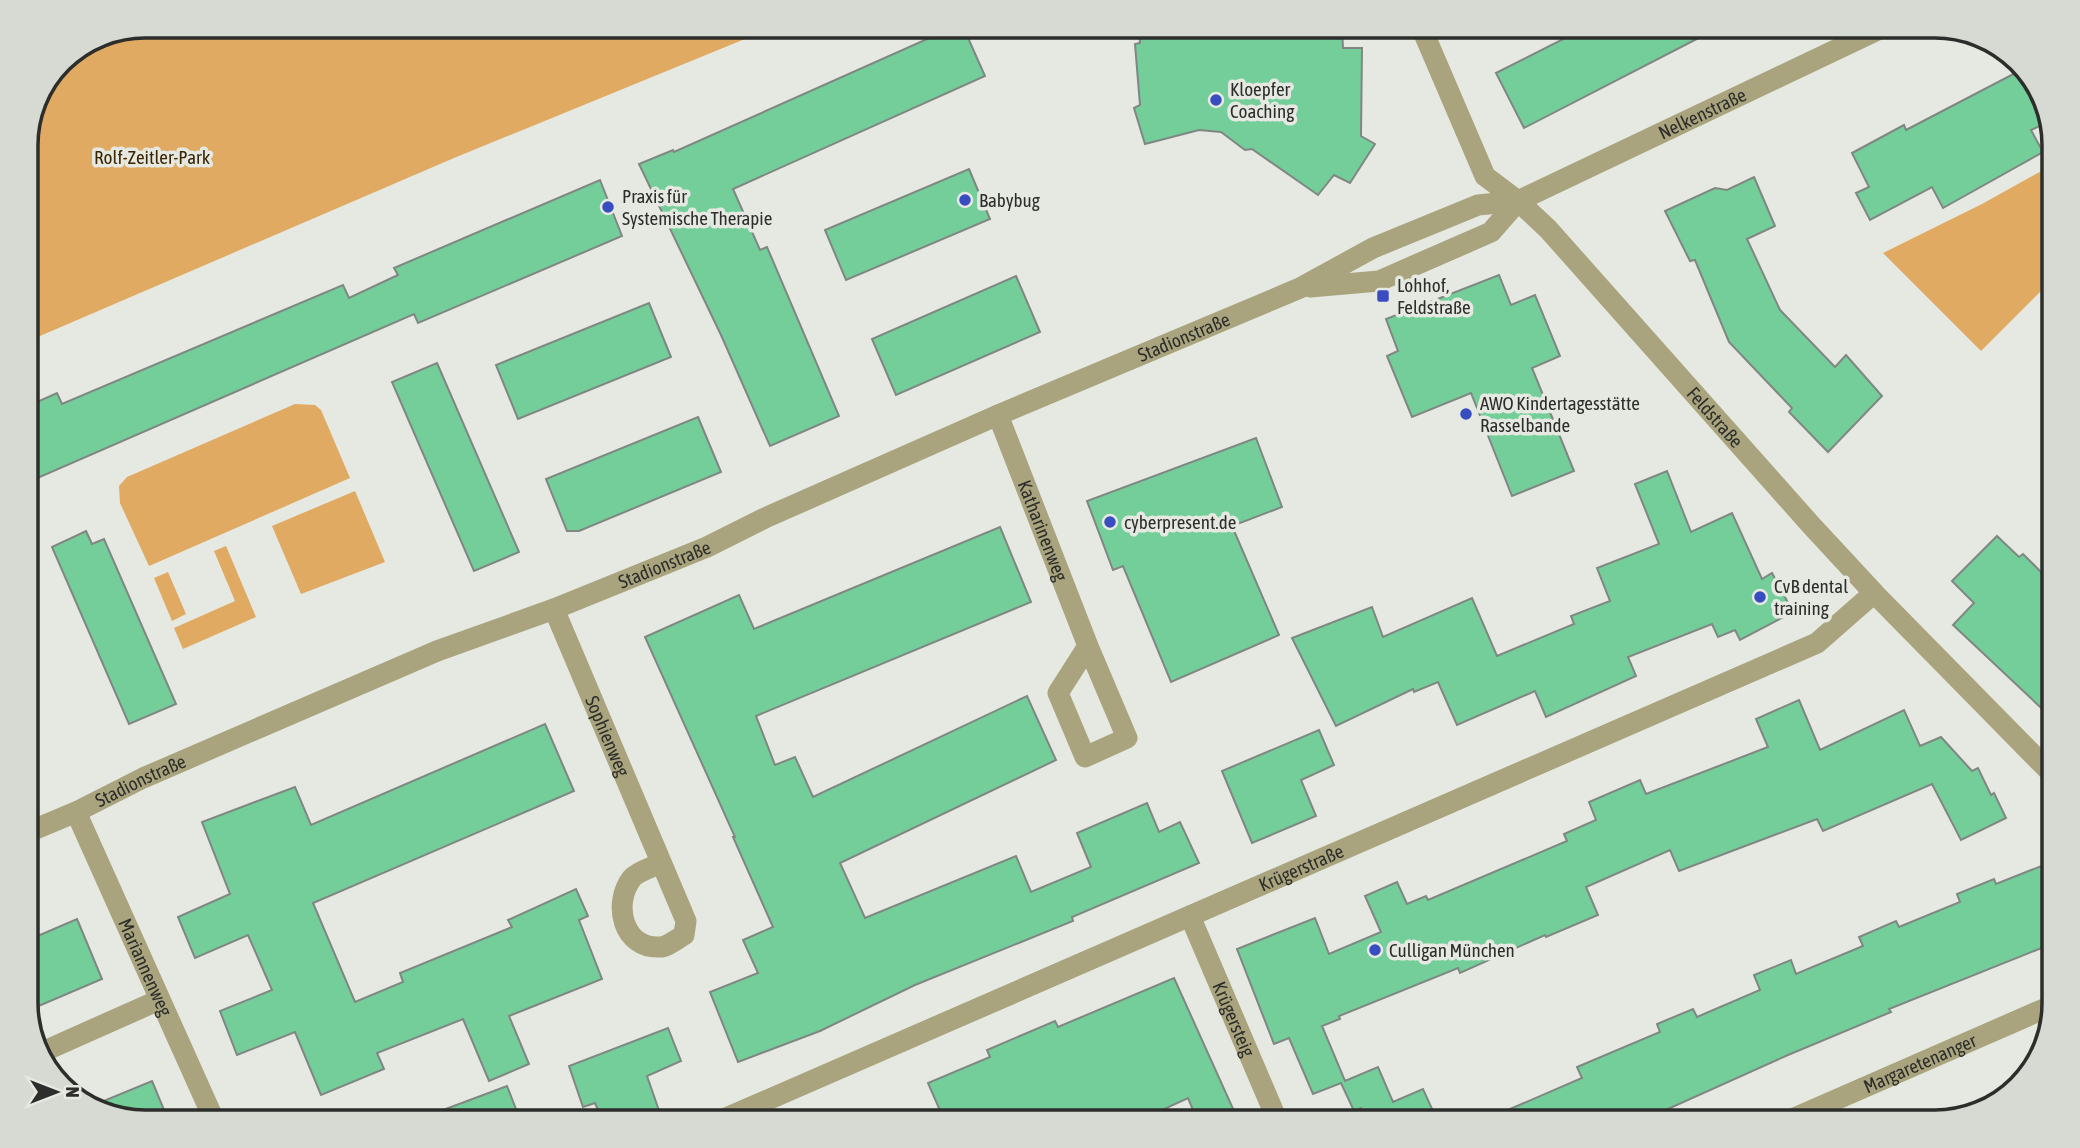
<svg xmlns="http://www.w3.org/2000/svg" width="2080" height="1148" viewBox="0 0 2080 1148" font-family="'Asap Condensed',sans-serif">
	<rect width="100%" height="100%" fill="#e5e9e1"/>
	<g fill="#e0aa63">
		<polygon points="762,32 454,158 26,342 26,138 61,61 100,35"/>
		<polygon points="2054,164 2054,278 1981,351 1883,253 1982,204"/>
		<polygon points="295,404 315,405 321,410 350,478 149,566 120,503 119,486 127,477"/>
		<polygon points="355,491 385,562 301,594 272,526"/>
		<polygon points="226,546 256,617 183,649 174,628 235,601 214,551"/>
		<polygon points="168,572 186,614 172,621 154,578"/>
	</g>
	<g fill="#73ce9a" stroke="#808782" stroke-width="2">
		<polygon points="1720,27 1524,128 1496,73 1585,28"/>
		<polygon points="1342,29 1343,48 1362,48 1361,136 1375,144 1350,183 1334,175 1318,195 1252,149 1245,150 1221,132 1199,130 1145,144 1134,108 1140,105 1135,44 1140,43 1139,30"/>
		<polygon points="945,31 965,31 985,76 733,189 760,250 767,247 839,416 770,446 721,335 639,164 673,150 674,152"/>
		<polygon points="2023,69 2034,80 2048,122 2031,130 2043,152 1943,208 1932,187 1870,220 1856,193 1869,187 1852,153 1904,125 1906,130"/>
		<polygon points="969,169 990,219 846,280 825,230"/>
		<polygon points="1754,177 1775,226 1747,239 1780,310 1835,367 1846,355 1882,396 1828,452 1789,412 1792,408 1729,342 1695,260 1690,261 1665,211 1715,188 1727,190"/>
		<polygon points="600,180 622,236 418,323 414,314 26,483 26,407 57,393 62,404 343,285 349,298 398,275 394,268"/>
		<polygon points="1499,275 1511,305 1535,295 1560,356 1532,368 1574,471 1512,496 1471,393 1412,417 1387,356 1398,351 1386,319"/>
		<polygon points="1016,276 1040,332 896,395 872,339"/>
		<polygon points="649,303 671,357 518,419 496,365"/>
		<polygon points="437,363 519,552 474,571 392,382"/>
		<polygon points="698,417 721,472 579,531 567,531 546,479"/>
		<polygon points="1256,438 1282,507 1232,526 1279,635 1171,682 1123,566 1113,570 1087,501"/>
		<polygon points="1667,471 1691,532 1732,513 1762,579 1772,573 1793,612 1740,640 1735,630 1718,637 1712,624 1628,657 1636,676 1546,717 1535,691 1457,725 1438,682 1414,692 1413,689 1336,726 1292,638 1372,607 1383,637 1472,598 1497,656 1574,624 1571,616 1610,601 1597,568 1659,544 1635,484"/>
		<polygon points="1000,527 1031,602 756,716 775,765 795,757 813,797 1027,696 1056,760 840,863 865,918 1016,856 1031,892 1091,867 1077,833 1147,803 1159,832 1180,822 1199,863 1072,917 1073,921 915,985 820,1031 738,1062 710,992 758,973 743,940 773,927 733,837 735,837 645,637 739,595 754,629"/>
		<polygon points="86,531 92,544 104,539 176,704 129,724 52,547"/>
		<polygon points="1997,536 2019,557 2023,554 2054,585 2054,720 1953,625 1974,603 1952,581"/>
		<polygon points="1799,700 1820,750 1904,710 1920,746 1941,737 1972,771 1978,768 1991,795 1994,793 2006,818 1961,840 1932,784 1823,831 1817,819 1679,871 1670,850 1586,887 1598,915 1546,937 1545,935 1460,973 1458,968 1339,1016 1340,1019 1322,1026 1345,1081 1378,1067 1393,1102 1423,1089 1438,1122 1350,1122 1364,1115 1361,1108 1354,1111 1341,1083 1313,1094 1289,1038 1274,1044 1237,949 1315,918 1329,954 1381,932 1365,896 1397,882 1407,904 1426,896 1428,900 1567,841 1564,834 1596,820 1589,802 1640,780 1646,794 1768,747 1756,719"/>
		<polygon points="545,724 574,791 313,903 355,1002 403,982 400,973 512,927 508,920 576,889 588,916 579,920 602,979 509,1016 529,1064 489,1081 463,1019 377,1053 384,1069 321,1095 295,1032 237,1055 220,1011 272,990 248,935 195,958 178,917 230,894 202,822 295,787 311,825"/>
		<polygon points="1319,730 1334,765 1301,780 1316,816 1252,843 1222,771"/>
		<polygon points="2054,861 2054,943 1889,1009 1891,1012 1788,1055 1639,1122 1480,1122 1582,1078 1577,1067 1660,1032 1657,1024 1693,1009 1697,1017 1760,990 1754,975 1791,960 1796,974 1863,946 1859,937 1896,921 1899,927 1960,902 1957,894 1994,879 1996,884"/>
		<polygon points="77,919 102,979 27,1011 26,941"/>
		<polygon points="1174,978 1239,1122 1198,1122 1188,1098 1136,1122 945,1122 928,1083 990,1057 987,1050 1055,1021 1058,1027"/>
		<polygon points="668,1028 681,1061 647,1076 663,1122 603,1122 595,1103 583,1107 569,1066"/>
		<polygon points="152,1081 169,1122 146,1122 89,1107"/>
		<polygon points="507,1086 521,1122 419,1122 419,1119"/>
	</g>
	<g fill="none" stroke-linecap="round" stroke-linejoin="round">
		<g stroke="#a9a47e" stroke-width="21">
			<path id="s1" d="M 1422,29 L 1485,176 L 1518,201 L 1548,229 L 1811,525 L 1874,593 L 2054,776"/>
			<polyline points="1310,287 1379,281 1491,232 1518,201"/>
			<path id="s2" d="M 998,415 L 1088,646 L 1127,738 L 1085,757 L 1058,693 L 1088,646"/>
			<path id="s3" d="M 554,609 L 686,921 L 684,935 C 677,939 667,947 660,947 C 623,949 612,904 632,878 C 638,871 653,867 661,863"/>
			<path id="s4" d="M 76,812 L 215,1122"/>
			<path id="s5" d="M 26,833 L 76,812 L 143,778 L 437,651 L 554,609 L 707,547 L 765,518 L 998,415 L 1300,288 L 1373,248 L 1478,205 L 1518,201 L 1886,26"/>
			<path id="s6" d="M 1190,916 L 1278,1122"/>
			<polyline points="40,1053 159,1000"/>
			<path id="s7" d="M 717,1122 L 1817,643 L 1874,593"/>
			<path id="s8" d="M 1785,1122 L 2053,1005"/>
		</g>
	</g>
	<g fill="#384dbf" stroke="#e5e9e1" stroke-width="2.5">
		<circle cx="1216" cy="100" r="7"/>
		<circle cx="965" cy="200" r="7"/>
		<circle cx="608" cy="207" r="7"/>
		<rect x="1376" y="289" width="14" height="14" rx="3.5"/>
		<circle cx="1466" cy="414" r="7"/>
		<circle cx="1110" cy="522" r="7"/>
		<circle cx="1760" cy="597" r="7"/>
		<circle cx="1375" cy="950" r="7"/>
	</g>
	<g text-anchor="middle" stroke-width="7" stroke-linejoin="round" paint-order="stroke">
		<g font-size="19" fill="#2d2e2b" stroke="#e5e9e1" text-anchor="start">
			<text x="1230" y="96">Kloepfer<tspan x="1230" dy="22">Coaching</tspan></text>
			<text x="622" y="203">Praxis für<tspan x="622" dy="22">Systemische Therapie</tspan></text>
			<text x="979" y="207">Babybug</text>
			<text x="1397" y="292">Lohhof,<tspan x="1397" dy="22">Feldstraße</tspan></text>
			<text x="1480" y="410">AWO Kindertagesstätte<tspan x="1480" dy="22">Rasselbande</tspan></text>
			<text x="1124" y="529">cyberpresent.de</text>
			<text x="1774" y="593">CvB dental<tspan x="1774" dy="22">training</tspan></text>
			<text x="1389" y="957">Culligan München</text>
		</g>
		<g font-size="19" fill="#2d2e2b" stroke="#e5e9e1">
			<text dy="7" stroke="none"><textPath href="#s5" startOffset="1827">Nelkenstraße</textPath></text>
			<text dy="7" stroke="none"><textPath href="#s5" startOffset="1260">Stadionstraße</textPath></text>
			<text dy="7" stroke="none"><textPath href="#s1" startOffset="494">Feldstraße</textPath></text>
			<text dy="7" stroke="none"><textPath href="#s2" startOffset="124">Katharinenweg</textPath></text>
			<text dy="7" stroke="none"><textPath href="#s5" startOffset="693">Stadionstraße</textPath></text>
			<text dy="7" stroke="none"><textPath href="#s3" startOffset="138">Sophienweg</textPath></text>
			<text dy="7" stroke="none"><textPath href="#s5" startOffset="126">Stadionstraße</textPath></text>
			<text dy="7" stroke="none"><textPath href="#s7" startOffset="637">Krügerstraße</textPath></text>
			<text dy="7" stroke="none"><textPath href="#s4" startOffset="170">Mariannenweg</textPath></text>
			<text dy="7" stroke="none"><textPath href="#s6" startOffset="112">Krügersteig</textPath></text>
			<text dy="7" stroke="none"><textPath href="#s8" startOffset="147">Margaretenanger</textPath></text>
		</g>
		<g font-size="19" fill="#3b2402" stroke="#e5e9e1">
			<text x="152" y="164">Rolf-Zeitler-Park</text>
		</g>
	</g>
	<path d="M0 0H2080V1148H0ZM145 38H1935A107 107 0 0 1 2042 145V1003A107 107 0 0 1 1935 1110H145A107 107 0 0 1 38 1003V145A107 107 0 0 1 145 38Z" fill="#d6dad2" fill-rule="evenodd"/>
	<path fill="none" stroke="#2d2e2b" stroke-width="3.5" d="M145 38H1935A107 107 0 0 1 2042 145V1003A107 107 0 0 1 1935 1110H145A107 107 0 0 1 38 1003V145A107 107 0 0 1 145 38Z"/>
	<g transform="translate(56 1092) rotate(90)" stroke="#e5e9e1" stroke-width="5" paint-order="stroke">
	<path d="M0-5L12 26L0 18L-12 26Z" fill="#2d2e2b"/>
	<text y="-10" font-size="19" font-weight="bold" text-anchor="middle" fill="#2d2e2b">N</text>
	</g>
</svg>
